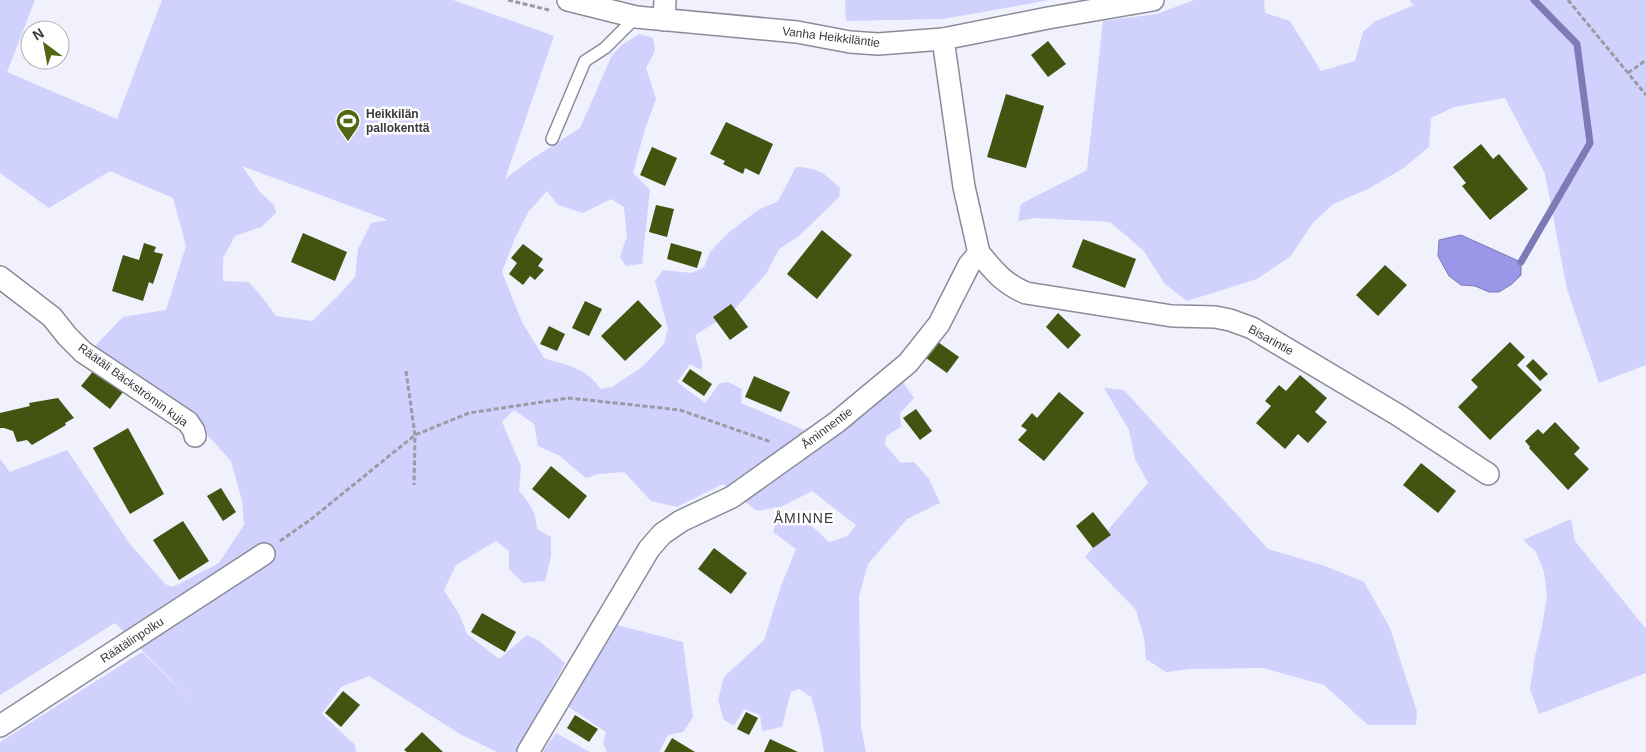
<svg xmlns="http://www.w3.org/2000/svg" width="1646" height="752" viewBox="0 0 1646 752" font-family="Arial,sans-serif">
	<rect width="100%" height="100%" fill="#f0f1fd"/>
	<g fill="#d0d1fc" fill-rule="evenodd">
		<path d="M 0,0 L 35,0 L 7,72 L 117,119 L 162,0 L 453,0 L 554,36 L 505,179 L 530,160 L 580,128 L 612,55 L 622,45 L 639,34 L 653,38 L 655,51 L 646,68 L 656,99 L 645,129 L 633,173 L 650,190 L 642,264 L 626,266 L 620,257 L 627,236 L 624,207 L 611,199 L 583,213 L 558,205 L 547,191 L 529,211 L 515,238 L 502,272 L 522,322 L 544,358 C 565,365 588,368 600,389 L 612,387 L 642,367 L 664,344 L 668,328 L 655,281 L 663,270 L 692,273 L 704,267 L 710,252 L 728,233 L 758,210 L 778,201 L 796,167 C 819,168 824,173 840,188 L 839,197 L 799,236 L 779,249 L 766,274 L 732,312 L 695,335 L 702,361 L 702,370 L 690,364 L 677,382 L 705,403 L 720,383 L 728,382 L 742,389 L 741,403 L 809,432 L 900,378 L 914,398 L 900,413 L 901,427 L 886,436 L 885,445 L 901,463 L 914,462 L 929,479 L 940,503 L 907,519 L 868,564 L 859,596 L 861,728 L 866,752 L 824,752 L 819,724 L 811,697 L 799,689 L 791,692 L 782,727 L 762,731 L 760,715 L 744,709 L 734,726 L 724,720 L 718,700 L 724,677 L 764,640 L 781,586 L 796,549 L 773,532 L 777,520 L 796,511 L 829,542 L 848,536 L 856,525 L 812,491 L 783,506 L 757,511 L 723,484 L 677,507 L 651,501 L 624,472 L 599,474 L 586,478 L 560,456 L 538,446 L 534,424 L 514,410 L 502,422 L 521,466 L 519,491 C 530,503 536,512 537,529 L 551,537 L 551,556 L 545,581 L 523,583 L 509,569 L 509,551 L 496,541 L 456,565 L 444,590 L 460,616 L 467,634 L 499,659 L 527,635 L 538,640 L 565,663 L 518,752 L 497,752 L 460,734 L 369,676 L 341,687 L 322,714 L 355,745 L 356,752 L 0,752 L 0,742 L 142,652 L 194,703 L 115,623 L 0,695 L 0,459 L 10,472 L 67,450 L 129,543 L 165,584 L 173,587 L 219,563 L 244,525 L 242,501 L 231,461 L 192,418 L 91,350 L 123,317 L 166,310 L 186,246 L 173,198 L 110,171 L 49,208 L 0,173 ZM 242,166 L 388,220 L 371,223 L 358,249 L 355,277 L 336,298 L 312,321 L 276,316 L 259,293 L 248,282 L 223,281 L 223,258 L 235,236 L 261,227 L 276,213 L 274,205 L 260,192 Z"/>
		<polygon points="845,0 1050,0 943,19 846,21"/>
		<polygon points="1194,0 1264,0 1265,13 1290,21 1321,71 1355,61 1363,32 1374,22 1414,5 1409,0 1646,0 1646,365 1599,383 1567,289 1545,174 1505,98 1454,107 1431,118 1429,147 1402,169 1368,189 1333,204 1312,224 1291,256 1257,279 1187,301 1165,284 1143,250 1110,222 1036,218 1018,221 1021,204 1087,170 1103,21 1157,14"/>
		<polygon points="1104,388 1124,390 1268,549 1325,566 1364,582 1390,628 1417,712 1416,725 1368,725 1324,685 1263,668 1192,669 1166,672 1146,659 1144,638 1136,610 1085,557 1148,483 1135,459 1129,430"/>
		<polygon points="1571,519 1575,541 1646,629 1646,673 1539,714 1530,689 1535,656 1542,627 1547,594 1544,572 1536,552 1523,540"/>
		<polygon points="617,625 683,642 693,717 683,732 668,735 659,752 607,752 603,744 606,732 567,706"/>
		<polygon points="556,733 590,752 542,752"/>
	</g>
	<polygon fill="#9a97e8" stroke="#7d7ab5" points="1461,235 1521,262 1521,275 1512,284 1499,292 1489,292 1475,286 1461,285 1449,276 1438,256 1439,240"/>
	<g fill="none" stroke-linecap="round" stroke-linejoin="round">
		<polyline stroke="#7d7ab5" stroke-width="7" points="1521,262 1590,143 1577,44 1534,0"/>
	</g>
	<g fill="#425410">
		<polygon points="1048,41 1066,64 1048,77 1031,55"/>
		<polygon points="1006,94 1044,106 1026,168 987,157"/>
		<polygon points="726,122 773,144 759,175 745,168 743,174 723,164 725,161 710,154"/>
		<polygon points="1481,144 1493,159 1499,154 1528,189 1490,220 1462,186 1466,183 1453,167"/>
		<polygon points="652,147 677,158 665,186 640,175"/>
		<polygon points="656,205 674,209 667,237 649,232"/>
		<polygon points="822,230 852,255 817,299 787,274"/>
		<polygon points="303,233 347,252 335,281 291,262"/>
		<polygon points="1083,239 1136,259 1125,288 1072,267"/>
		<polygon points="144,243 156,247 154,252 163,254 153,284 149,282 143,301 112,291 123,255 139,260"/>
		<polygon points="671,243 702,252 697,268 667,259"/>
		<polygon points="523,244 543,259 538,266 544,270 535,280 530,276 523,285 509,274 517,263 511,258"/>
		<polygon points="1385,265 1407,285 1378,316 1356,295"/>
		<polygon points="638,300 662,326 625,361 601,336"/>
		<polygon points="585,301 602,309 589,336 572,328"/>
		<polygon points="731,304 748,327 730,340 713,317"/>
		<polygon points="1058,313 1081,335 1068,349 1046,327"/>
		<polygon points="549,326 565,334 557,351 540,344"/>
		<polygon points="938,342 959,357 947,373 926,358"/>
		<polygon points="1510,342 1525,357 1517,365 1542,390 1490,440 1458,407 1478,387 1471,380"/>
		<polygon points="1533,359 1548,374 1540,381 1526,366"/>
		<polygon points="690,369 712,384 704,396 682,381"/>
		<polygon points="94,370 123,392 110,409 81,386"/>
		<polygon points="1300,375 1327,398 1315,412 1327,422 1308,443 1298,434 1285,449 1256,423 1271,406 1265,401 1279,385 1286,391"/>
		<polygon points="754,376 790,392 781,412 745,397"/>
		<polygon points="1059,392 1084,413 1044,461 1018,440 1027,430 1021,426 1032,413 1037,418"/>
		<polygon points="58,398 74,418 65,423 66,425 32,445 27,440 17,442 13,431 4,428 0,428 0,413 30,406 29,403"/>
		<polygon points="916,409 932,431 920,440 903,418"/>
		<polygon points="1555,422 1580,448 1574,454 1589,469 1568,490 1529,448 1530,447 1525,441 1538,429 1543,434"/>
		<polygon points="128,428 164,494 130,514 93,448"/>
		<polygon points="1421,463 1456,491 1438,513 1403,485"/>
		<polygon points="551,466 587,496 569,519 532,489"/>
		<polygon points="221,488 236,512 223,521 207,496"/>
		<polygon points="1093,512 1111,535 1093,548 1076,526"/>
		<polygon points="183,521 209,561 179,580 153,540"/>
		<polygon points="714,548 747,573 731,594 698,569"/>
		<polygon points="482,613 516,632 505,652 471,632"/>
		<polygon points="343,691 360,705 341,727 325,713"/>
		<polygon points="746,712 758,718 749,735 737,729"/>
		<polygon points="575,715 598,729 589,742 567,728"/>
		<polygon points="422,732 443,752 407,752 404,750"/>
		<polygon points="672,738 695,752 664,752"/>
		<polygon points="770,739 798,752 764,752"/>
	</g>
	<g fill="none" stroke-linecap="round" stroke-linejoin="round">
		<defs>
			<polyline id="lane" points="552,139 585,61 605,48 636,17"/>
			<g id="street">
				<polyline points="568,0 636,17 797,32 850,42 878,44 943,39 1048,18 1153,0"/>
				<polyline points="664,20 665,0"/>
				<path d="M 979,253 C 995,272 1003,283 1026,293 L 1172,316 L 1215,317 L 1230,320 L 1252,328 L 1398,415 L 1488,474"/>
				<polyline points="0,277 52,317 67,336 83,352 188,422 194,431 195,436"/>
				<polyline points="0,726 264,554"/>
				<polyline points="528,752 649,549 662,534 681,521 732,497 837,422 908,363 939,324 969,265 979,253 964,187 943,39"/>
			</g>
		</defs>
		<use href="#lane" stroke="#8b8c9a" stroke-width="14"/>
		<use href="#street" stroke="#8b8c9a" stroke-width="24"/>
		<g stroke="#9a9ba4" stroke-width="3" stroke-dasharray="5 2.5" stroke-linecap="butt">
			<polyline points="508,0 549,10"/>
			<polyline points="1568,0 1646,95"/>
			<polyline points="1628,73 1646,60"/>
			<polyline points="406,371 415,435 414,485"/>
			<polyline points="280,541 310,520 415,435 469,413 569,398 680,410 771,442"/>
		</g>
		<use href="#lane" stroke="#fff" stroke-width="11"/>
		<use href="#street" stroke="#fff" stroke-width="21"/>
	</g>
	<defs>
		<symbol id="stadium-pin" viewBox="-11 -11 22 30"><path d="M0 17L-7.5 6A9.5 9.5 0 1 1 7.5 6Z" fill="#516714" stroke="#fff"/><path d="M0-5a6.5 5 0 1 0 0 10a6.5 5 0 1 0 0-10ZM-3.5-1.8h7v3.6h-7Z" fill="#fff"/></symbol>
	</defs>
	<g fill-rule="evenodd">
		<use href="#stadium-pin" x="334" y="107" width="28" height="38"/>
	</g>
	<g text-anchor="middle" stroke-width="5" stroke-linejoin="round" paint-order="stroke">
		<g font-size="12" fill="#38383e" stroke="#fff">
			<text transform="translate(831 37) rotate(7)" y="4">Vanha Heikkiläntie</text>
			<text transform="translate(1271 340) rotate(29)" y="4">Bisarintie</text>
			<text transform="translate(133 385) rotate(36)" y="4">Räätäli Bäckströmin kuja</text>
			<text transform="translate(827 428) rotate(-37)" y="4">Åminnentie</text>
			<text transform="translate(132 640) rotate(-33)" y="4">Räätälinpolku</text>
		</g>
		<g font-size="12" font-weight="bold" fill="#38383e" stroke="#fff" text-anchor="start">
			<text x="366" y="118">Heikkilän<tspan x="366" dy="14">pallokenttä</tspan></text>
		</g>
		<g font-size="14" letter-spacing="1" fill="#38383e" stroke="#fff">
			<text x="804" y="523">ÅMINNE</text>
		</g>
	</g>
	<g transform="translate(45 45) rotate(328)"><circle r="24" fill="#ffffff" stroke="#afafb2"/>
	<path d="M0-4L9 19L0 12L-9 19Z" fill="#516714"/>
	<text y="-8" font-size="14" font-weight="bold" text-anchor="middle" fill="#38383e">N</text>
	</g>
</svg>
